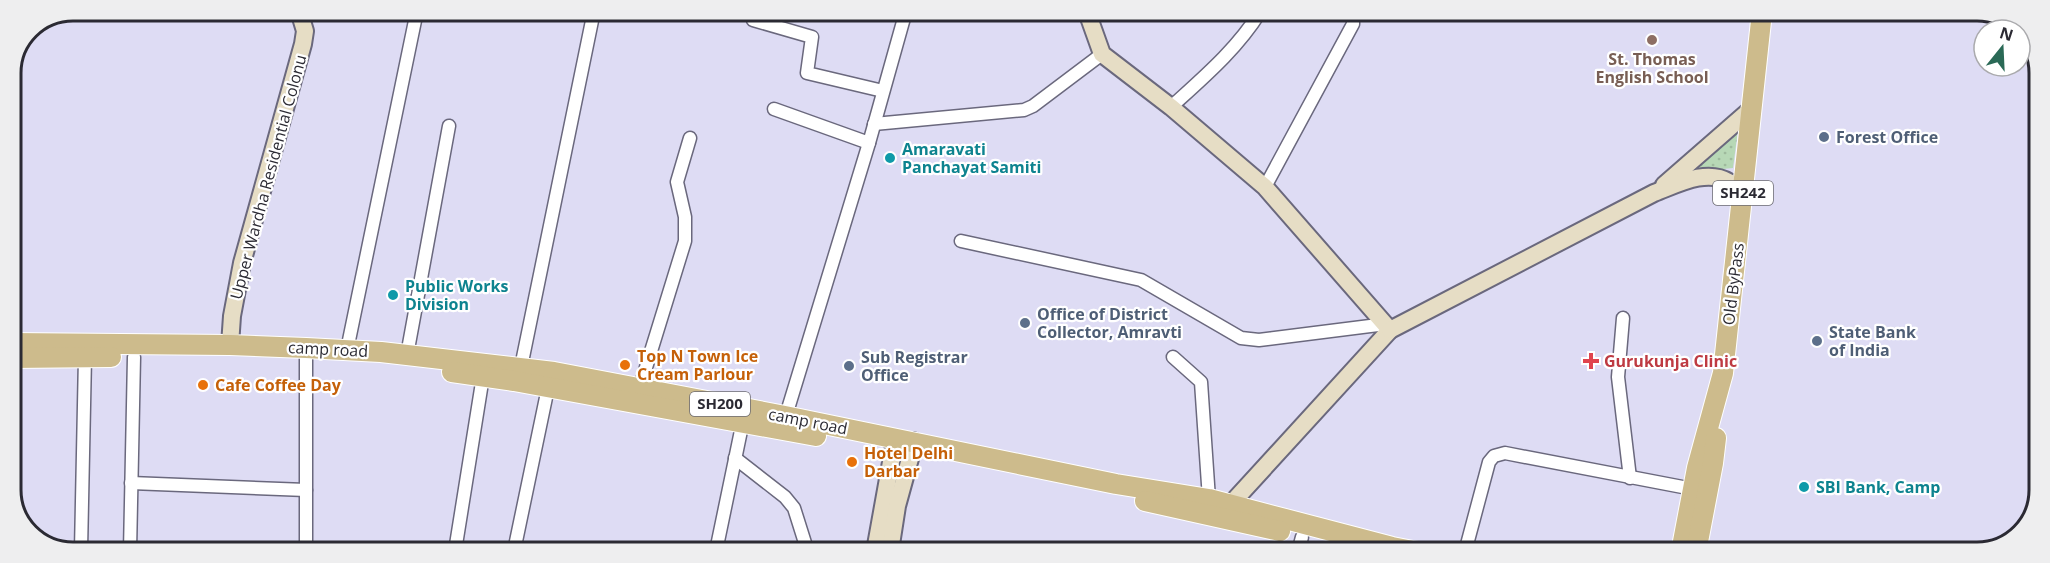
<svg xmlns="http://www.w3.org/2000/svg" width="2050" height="563" viewBox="0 0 2050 563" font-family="'Open Sans',sans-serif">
	<defs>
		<pattern id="garden-dots" width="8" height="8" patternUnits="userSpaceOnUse" patternTransform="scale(1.5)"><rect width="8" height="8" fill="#b7d8b6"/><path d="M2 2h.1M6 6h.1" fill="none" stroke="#9eba9d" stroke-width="1.8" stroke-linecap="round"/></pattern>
	</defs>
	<rect width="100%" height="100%" fill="#dedcf4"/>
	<polygon fill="url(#garden-dots)" points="1738,130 1733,168 1693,172"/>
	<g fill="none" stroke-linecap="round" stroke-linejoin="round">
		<defs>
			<g id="street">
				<polyline points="753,20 812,37 807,73 883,91"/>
				<path d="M 1171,107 C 1204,77 1237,49 1260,12"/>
				<polyline points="774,109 869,143"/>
				<polyline points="874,124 1024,110 1033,106 1102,54"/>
				<polyline points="1265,187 1353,24 1353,12"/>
				<polyline points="961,241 1141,280 1241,338 1259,340 1386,324"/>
				<polyline points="1623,318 1618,377 1630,478"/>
				<polyline points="347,350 417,11"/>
				<polyline points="407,355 449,126"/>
				<polyline points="1173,357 1201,382 1209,499"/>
				<polyline points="521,367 594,11"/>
				<polyline points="640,387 685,241 685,217 677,182 690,138"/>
				<polyline points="784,422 869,143 906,11"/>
				<polyline points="735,458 785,497 794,508 806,546"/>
				<polyline points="131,483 306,490"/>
				<polyline points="81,550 85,357"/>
				<polyline points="130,551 134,357"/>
				<polyline points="306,551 306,348"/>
				<polyline points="455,551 484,370"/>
				<polyline points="514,551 548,388"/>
				<polyline points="716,551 743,421"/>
				<polyline points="1298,552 1302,537"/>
				<polyline points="1465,552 1489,462 1494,456 1505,453 1693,489"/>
			</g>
			<g id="secondary">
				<polyline points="1087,12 1102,54 1171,107 1265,187 1390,330 1230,505 1225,514"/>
				<polyline points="1664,185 1750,110"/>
				<path d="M 1390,330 L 1654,193 C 1676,185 1706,168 1729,182 C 1734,185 1739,192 1743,196"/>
				<polyline points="230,345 232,316 242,263 303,44 305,31 299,11"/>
				<polyline points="875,551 895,440"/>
				<polyline points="890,551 897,506 911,455 913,441"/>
			</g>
			<g id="primary">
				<polyline points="11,343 230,345 306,348 381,352 554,372 785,416 1116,484 1209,499 1392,547 1418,552"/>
				<polyline points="11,358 111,357"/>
				<polyline points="452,372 514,381 816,436"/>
				<polyline points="1145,501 1280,531"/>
				<polyline points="1681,552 1697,468 1723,373 1762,12"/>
				<polyline points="1696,552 1713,463 1716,438"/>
			</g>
		</defs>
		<use href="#street" stroke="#6a687d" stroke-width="15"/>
		<use href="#secondary" stroke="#6a687d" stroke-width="20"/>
		<use href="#primary" stroke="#fff" stroke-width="22"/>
		<use href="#street" stroke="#fff" stroke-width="12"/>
		<use href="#secondary" stroke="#e6ddc5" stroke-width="16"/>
		<use href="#primary" stroke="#cdbb8c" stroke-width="20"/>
	</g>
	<circle fill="#8d6e63" stroke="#fff" stroke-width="2" cx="1652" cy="40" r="6"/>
	<g fill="#5c6f8a" stroke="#fff" stroke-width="2">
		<circle cx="1824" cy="137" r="6"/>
		<circle cx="1025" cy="323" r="6"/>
		<circle cx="1817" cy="341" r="6"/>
		<circle cx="849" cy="366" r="6"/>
	</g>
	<g fill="#0f9aa8" stroke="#fff" stroke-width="2">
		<circle cx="890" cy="158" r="6"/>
		<circle cx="393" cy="295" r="6"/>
		<circle cx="1804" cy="487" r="6"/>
	</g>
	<path fill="#e0444e" stroke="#fff" stroke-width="2" d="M1588 352h6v6h6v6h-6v6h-6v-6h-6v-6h6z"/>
	<g fill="#e8710a" stroke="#fff" stroke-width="2">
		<circle cx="625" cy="365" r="6"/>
		<circle cx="203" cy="385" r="6"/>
		<circle cx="852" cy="462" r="6"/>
	</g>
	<g text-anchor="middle" stroke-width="4.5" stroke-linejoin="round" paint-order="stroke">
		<g fill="#fff" stroke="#6b6a70" stroke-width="1.5">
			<rect x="1713" y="181" width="60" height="24" rx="4.5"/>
			<rect x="690" y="392" width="60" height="24" rx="4.5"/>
		</g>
		<g font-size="15" font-weight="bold" fill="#2b2a33">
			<text x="1743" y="198">SH242</text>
			<text x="720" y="409">SH200</text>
		</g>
		<g font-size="16" font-weight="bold" fill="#785e54" stroke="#fff">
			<text x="1652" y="65">St. Thomas<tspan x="1652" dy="18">English School</tspan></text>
		</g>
		<g font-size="16" font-weight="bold" fill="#4e5e75" stroke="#fff" text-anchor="start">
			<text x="1836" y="143">Forest Office</text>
			<text x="1037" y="320">Office of District<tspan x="1037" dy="18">Collector, Amravti</tspan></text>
			<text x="1829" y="338">State Bank<tspan x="1829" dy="18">of India</tspan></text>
			<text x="861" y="363">Sub Registrar<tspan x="861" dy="18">Office</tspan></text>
		</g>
		<g font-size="16" font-weight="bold" fill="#0d838f" stroke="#fff" text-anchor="start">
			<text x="902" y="155">Amaravati<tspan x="902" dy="18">Panchayat Samiti</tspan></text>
			<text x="405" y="292">Public Works<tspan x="405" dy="18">Division</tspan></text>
			<text x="1816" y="493">SBI Bank, Camp</text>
		</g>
		<g font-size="16" fill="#2b2a33" stroke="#fff">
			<text transform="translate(268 177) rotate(-75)" y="6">Upper Wardha Residential Colonu</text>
			<text transform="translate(1733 284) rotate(-83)" y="6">Old ByPass</text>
			<text transform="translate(328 349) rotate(3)" y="6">camp road</text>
			<text transform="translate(808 421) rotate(11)" y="6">camp road</text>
		</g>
		<g font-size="16" font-weight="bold" fill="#c56008" stroke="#fff" text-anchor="start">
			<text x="637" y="362">Top N Town Ice<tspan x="637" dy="18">Cream Parlour</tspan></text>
			<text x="215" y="391">Cafe Coffee Day</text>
			<text x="864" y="459">Hotel Delhi<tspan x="864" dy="18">Darbar</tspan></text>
		</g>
		<g font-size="16" font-weight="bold" fill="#be3a42" stroke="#fff" text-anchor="start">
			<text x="1604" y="367">Gurukunja Clinic</text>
		</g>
	</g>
	<path d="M0 0H2050V563H0ZM73 21H1977A52 52 0 0 1 2029 73V490A52 52 0 0 1 1977 542H73A52 52 0 0 1 21 490V73A52 52 0 0 1 73 21Z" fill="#eeeeef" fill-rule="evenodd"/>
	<path fill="none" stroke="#2b2a33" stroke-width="3" d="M73 21H1977A52 52 0 0 1 2029 73V490A52 52 0 0 1 1977 542H73A52 52 0 0 1 21 490V73A52 52 0 0 1 73 21Z"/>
	<g transform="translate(2002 48) rotate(18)"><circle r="28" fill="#ffffff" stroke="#aaaaad" stroke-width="1.5"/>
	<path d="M0-4.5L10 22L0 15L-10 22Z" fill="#2a6956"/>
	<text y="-9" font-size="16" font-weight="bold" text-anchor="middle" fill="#2b2a33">N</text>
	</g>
</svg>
